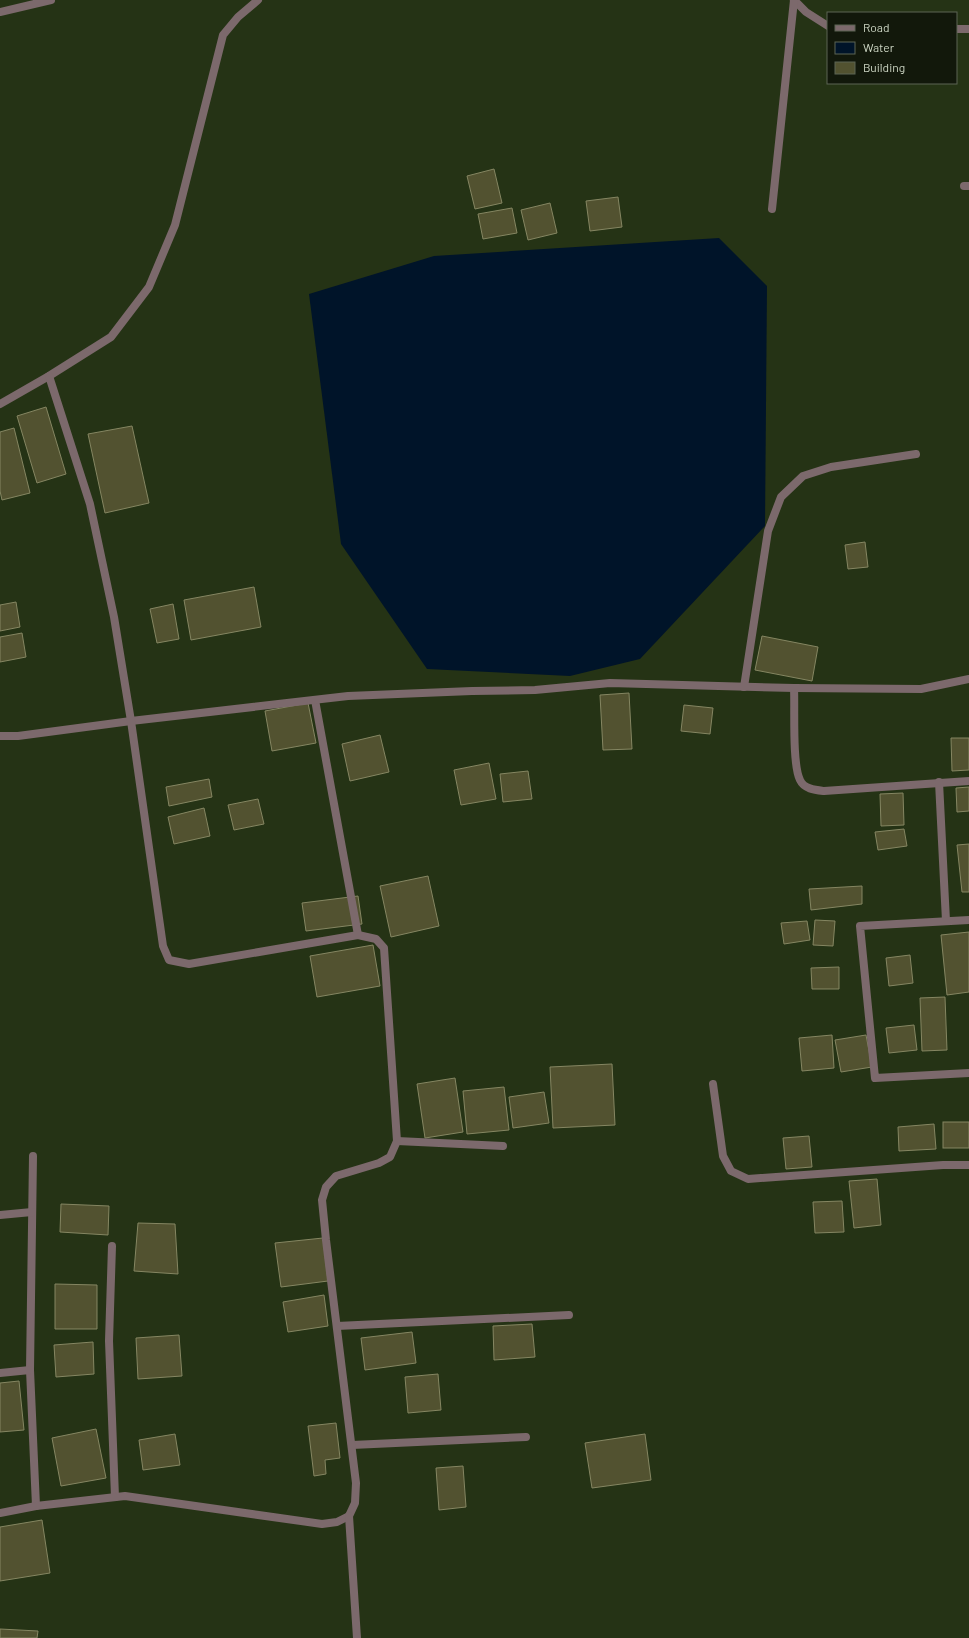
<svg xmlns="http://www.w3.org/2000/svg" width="969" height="1638" viewBox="0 0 969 1638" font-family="Barlow,sans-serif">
	<rect width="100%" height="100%" fill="#253315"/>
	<polygon fill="#001429" points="719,238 767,286 765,526 640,659 570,676 427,669 341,544 309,294 434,256"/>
	<g fill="#525230" stroke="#858662">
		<polygon points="494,169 502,203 475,209 467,176"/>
		<polygon points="618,197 622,227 590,231 586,201"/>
		<polygon points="550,203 557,233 528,240 521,210"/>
		<polygon points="512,208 517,233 483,239 478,214"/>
		<polygon points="46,407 66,474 37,483 17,416"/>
		<polygon points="132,426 149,503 105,513 88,434"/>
		<polygon points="14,428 30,493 2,500 0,491 0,432"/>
		<polygon points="865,542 868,567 848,569 845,545"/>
		<polygon points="254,587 261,627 191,640 184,600"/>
		<polygon points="16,602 20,627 0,631 0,605"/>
		<polygon points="173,604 179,639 157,643 150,609"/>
		<polygon points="22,633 26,657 0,662 0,637"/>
		<polygon points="762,636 818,647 812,681 755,670"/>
		<polygon points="629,693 632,749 603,750 600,695"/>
		<polygon points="308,703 316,743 272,751 265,711"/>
		<polygon points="684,705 713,708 710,734 681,731"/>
		<polygon points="380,735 389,772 350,781 342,744"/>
		<polygon points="951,738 969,738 969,770 952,771"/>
		<polygon points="489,763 496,799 461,805 454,770"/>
		<polygon points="528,771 532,799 503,802 500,774"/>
		<polygon points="209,779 212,797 169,806 166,787"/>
		<polygon points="969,787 969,811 957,812 956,788"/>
		<polygon points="903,793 904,825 881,826 880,794"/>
		<polygon points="258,799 264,824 234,830 228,805"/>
		<polygon points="204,808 210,836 174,844 168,817"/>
		<polygon points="904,829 907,846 878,850 875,832"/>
		<polygon points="969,844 969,892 962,892 957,845"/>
		<polygon points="428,876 439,926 391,937 380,886"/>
		<polygon points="862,886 862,904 811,910 809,889"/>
		<polygon points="358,896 362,924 306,931 302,903"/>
		<polygon points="815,920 835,921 833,946 813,945"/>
		<polygon points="807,921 810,940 784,944 781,923"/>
		<polygon points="969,932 969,992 947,995 941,935"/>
		<polygon points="373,945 380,986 317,997 310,956"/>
		<polygon points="910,955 913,983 889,986 886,958"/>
		<polygon points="839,967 839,989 812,989 811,968"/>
		<polygon points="945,997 947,1050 922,1051 920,998"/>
		<polygon points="914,1025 917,1050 889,1053 886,1028"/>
		<polygon points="832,1035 834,1068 802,1071 799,1038"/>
		<polygon points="866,1035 872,1067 841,1072 835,1040"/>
		<polygon points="612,1064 615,1125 553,1128 550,1067"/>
		<polygon points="455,1078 463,1132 425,1138 417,1084"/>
		<polygon points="504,1087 509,1130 467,1134 463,1091"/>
		<polygon points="544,1092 549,1123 513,1128 509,1097"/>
		<rect x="943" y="1122" width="26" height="26"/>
		<polygon points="934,1124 936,1149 899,1151 898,1127"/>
		<polygon points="809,1136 812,1167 786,1169 783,1138"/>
		<polygon points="877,1179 881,1225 854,1228 849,1181"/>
		<polygon points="842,1201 844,1232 815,1233 813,1202"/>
		<polygon points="61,1204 109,1206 108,1235 60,1232"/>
		<polygon points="138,1223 175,1224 178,1274 134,1271"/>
		<polygon points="323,1238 328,1281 281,1287 275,1243"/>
		<polygon points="55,1284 97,1285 97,1329 55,1329"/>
		<polygon points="324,1295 328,1326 288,1332 283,1302"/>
		<polygon points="532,1324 535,1357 494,1360 493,1326"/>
		<polygon points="412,1332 416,1363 365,1370 361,1338"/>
		<polygon points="179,1335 182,1376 138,1379 136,1338"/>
		<polygon points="93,1342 94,1374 56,1377 54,1345"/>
		<polygon points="438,1374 441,1410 408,1413 405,1377"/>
		<polygon points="19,1381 24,1430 0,1432 0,1383"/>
		<polygon points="336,1423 340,1458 325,1460 326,1474 314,1476 308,1426"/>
		<polygon points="96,1429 106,1478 61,1486 52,1438"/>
		<polygon points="175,1434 180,1465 143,1470 139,1440"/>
		<polygon points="645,1434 651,1480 592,1488 585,1443"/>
		<polygon points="463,1466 466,1507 439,1510 436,1468"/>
		<polygon points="42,1520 50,1573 0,1581 0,1527"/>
		<polygon points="0,1629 38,1631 37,1638 0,1638"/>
	</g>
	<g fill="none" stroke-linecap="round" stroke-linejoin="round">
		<g stroke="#7c696c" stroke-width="8">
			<polyline points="794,0 806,12 828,26"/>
			<polyline points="0,12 51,0"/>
			<polyline points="956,29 969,29"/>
			<polyline points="964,186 969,186"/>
			<polyline points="772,209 794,0"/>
			<polyline points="0,404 49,376 111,337 149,287 175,225 223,35 238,17 258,0"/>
			<polyline points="744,687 768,531 781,497 803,476 831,467 916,454"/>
			<path d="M 794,688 C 795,708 792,764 800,780 C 804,789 815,790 824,791 L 969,781"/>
			<polyline points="315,700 358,935"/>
			<polyline points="0,736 18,736 131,721 348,696 472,691 535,690 610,683 794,688 921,689 969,679"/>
			<polyline points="939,782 946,921"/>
			<polyline points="969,920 860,926 875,1078 969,1073"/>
			<polyline points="713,1084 723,1156 731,1171 748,1179 943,1165 969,1165"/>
			<polyline points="397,1141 503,1146"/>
			<polyline points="33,1156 30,1370 36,1506"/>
			<polyline points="0,1215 32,1212"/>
			<polyline points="112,1246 109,1341 115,1497"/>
			<polyline points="337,1326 569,1315"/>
			<polyline points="0,1373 30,1370"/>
			<polyline points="352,1445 526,1437"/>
			<polyline points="0,1513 36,1506 125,1496 322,1524 337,1522 349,1516 355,1503 356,1483 326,1240 322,1200 326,1187 336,1176 379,1163 390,1157 397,1141 384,948 376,939 358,935 189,964 169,960 163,946 131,721 114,617 90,504 49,376"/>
			<polyline points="349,1516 357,1638"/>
		</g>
	</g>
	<rect x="827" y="12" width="130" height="72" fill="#12180b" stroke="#5c6455"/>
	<rect x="835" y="25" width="20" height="6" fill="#7c696c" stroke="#5c6455"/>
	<text x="863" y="32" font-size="12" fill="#ccd5c3">Road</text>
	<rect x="835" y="42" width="20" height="12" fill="#001429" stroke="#5c6455"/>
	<text x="863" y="52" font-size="12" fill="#ccd5c3">Water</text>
	<rect x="835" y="62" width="20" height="12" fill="#525230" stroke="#5c6455"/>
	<text x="863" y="72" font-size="12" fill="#ccd5c3">Building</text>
</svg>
